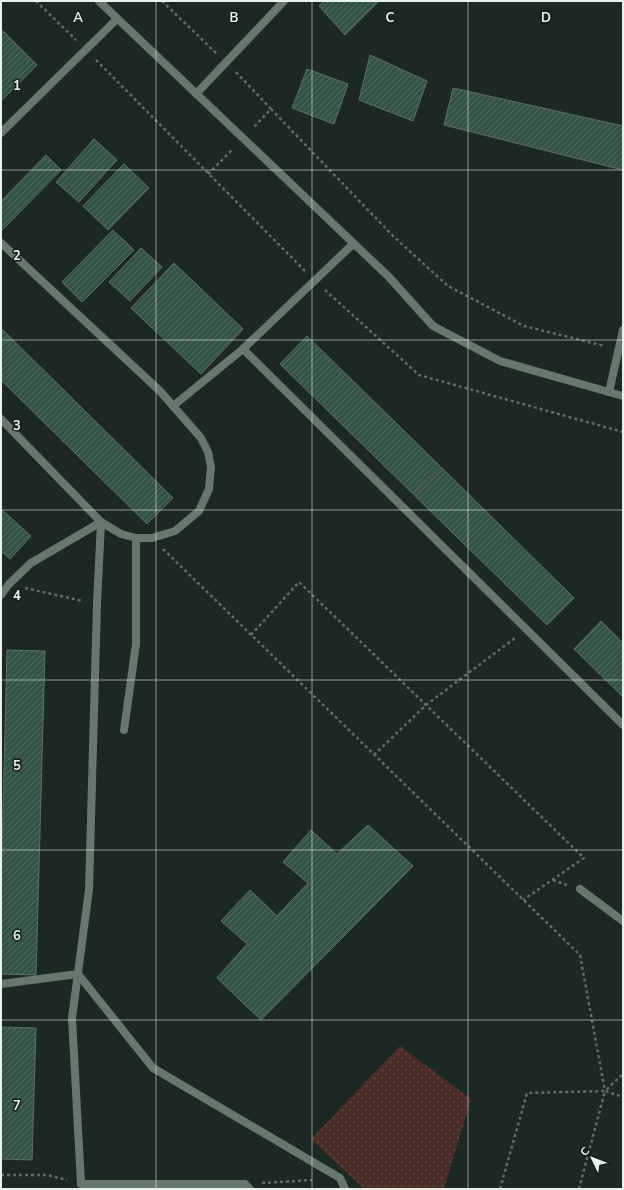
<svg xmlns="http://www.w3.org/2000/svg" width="624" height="1190" viewBox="0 0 624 1190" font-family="'Nunito Sans',sans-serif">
	<defs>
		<pattern id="park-dots" width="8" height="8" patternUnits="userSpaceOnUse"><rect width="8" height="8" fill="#4b2c27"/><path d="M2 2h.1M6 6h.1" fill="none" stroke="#654b47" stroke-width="1.8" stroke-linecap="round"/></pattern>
		<pattern id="building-hatch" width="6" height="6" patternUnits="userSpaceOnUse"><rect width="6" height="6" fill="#345443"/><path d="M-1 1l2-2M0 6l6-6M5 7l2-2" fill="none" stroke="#526d5e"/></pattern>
	</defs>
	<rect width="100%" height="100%" fill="#1c2922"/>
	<polygon fill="url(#park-dots)" points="400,1046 471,1099 444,1189 363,1189 363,1188 311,1139"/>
	<g fill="url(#building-hatch)" stroke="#606e66">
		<polygon points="324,1 379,1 345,35 319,6"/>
		<polygon points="1,29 37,65 1,101"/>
		<polygon points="370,55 427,81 413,121 359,100"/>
		<polygon points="307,69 348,84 334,124 292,108"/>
		<polygon points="453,88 623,126 623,170 444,125"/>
		<polygon points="94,139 117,160 79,202 56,182"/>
		<polygon points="46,155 61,170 1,231 1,201"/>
		<polygon points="124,164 149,188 108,230 83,206"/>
		<polygon points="113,230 134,250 82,302 62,282"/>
		<polygon points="141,248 162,267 130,301 109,282"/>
		<polygon points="174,263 243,329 201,374 131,308"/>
		<polygon points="1,328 173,498 147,524 1,380"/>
		<polygon points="307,336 440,466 413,494 280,364"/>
		<polygon points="441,467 574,598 547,625 414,495"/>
		<polygon points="1,509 31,536 10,559 1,551"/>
		<polygon points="601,621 623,643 623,697 574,649"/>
		<polygon points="7,650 45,651 36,975 1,974 1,892"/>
		<polygon points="368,825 413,866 261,1020 217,978 247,944 221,921 250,890 277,916 308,883 283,862 311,830 337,854"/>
		<polygon points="1,1027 36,1028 32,1160 1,1159"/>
	</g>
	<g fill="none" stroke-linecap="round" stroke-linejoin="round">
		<g stroke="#616c66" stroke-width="2.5" stroke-dasharray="3 3" stroke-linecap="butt">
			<polyline points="36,1 76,40"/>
			<polyline points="162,1 216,53"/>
			<polyline points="96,60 305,271"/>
			<polyline points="236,72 271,109 253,128"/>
			<polyline points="271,109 393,236 448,286 524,326 605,346"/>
			<polyline points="208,174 233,149"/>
			<polyline points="325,290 419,375 623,432"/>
			<polyline points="163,549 580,955 605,1091"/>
			<polyline points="25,588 83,601"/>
			<polyline points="251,635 299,582 584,858 523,900"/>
			<polyline points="374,755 426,705 515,638"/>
			<polyline points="553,880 567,885"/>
			<polyline points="1,1175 47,1175 67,1180"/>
			<polyline points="262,1183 312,1180"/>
			<polyline points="500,1189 527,1093 605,1091 623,1074"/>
			<polyline points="579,1189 605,1091 623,1097"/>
		</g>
		<g stroke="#68776e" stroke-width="8">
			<polyline points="1,243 160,391 201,438 208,452 211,467 209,489 199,511 175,531 152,538 136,538 121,534 101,522 1,419"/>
			<polyline points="243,349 623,725"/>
			<polyline points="609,392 623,330"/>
			<polyline points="173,406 243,349 353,244"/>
			<polyline points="101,522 97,604 89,890 72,1018 81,1184 245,1184 250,1189"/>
			<polyline points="1,595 9,584 31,563 101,522"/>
			<polyline points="124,730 136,644 136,538"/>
			<polyline points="580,889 623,921"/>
			<polyline points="78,974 153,1068 340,1178 345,1189"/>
			<polyline points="1,984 78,974"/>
		</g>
		<g stroke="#68776e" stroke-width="8">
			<polyline points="196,94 284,1"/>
			<polyline points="1,133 117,19"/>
		</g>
		<polyline stroke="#68776e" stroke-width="8" points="99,1 389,277 433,326 500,361 623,396"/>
	</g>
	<path fill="none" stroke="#eaf2ed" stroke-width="1" stroke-opacity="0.55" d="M 156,1 L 156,1189M 312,1 L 312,1189M 468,1 L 468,1189M 1,170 L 623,170M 1,340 L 623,340M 1,510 L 623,510M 1,680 L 623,680M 1,850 L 623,850M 1,1020 L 623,1020"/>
	<g font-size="13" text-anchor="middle" font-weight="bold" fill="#eaf2ed" stroke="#131f18" stroke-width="3" stroke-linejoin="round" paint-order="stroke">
		<text x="78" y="22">A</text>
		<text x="234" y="22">B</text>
		<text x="390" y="22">C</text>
		<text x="546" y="22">D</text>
		<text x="17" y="90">1</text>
		<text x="17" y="260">2</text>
		<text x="17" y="430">3</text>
		<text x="17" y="600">4</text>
		<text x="17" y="770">5</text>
		<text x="17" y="940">6</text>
		<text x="17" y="1110">7</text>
	</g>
	<rect width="624" height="1190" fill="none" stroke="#eaf2ed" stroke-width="4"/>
	<g transform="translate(592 1158) rotate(313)" stroke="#131f18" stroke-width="3" paint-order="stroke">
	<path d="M0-3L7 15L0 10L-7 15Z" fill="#eaf2ed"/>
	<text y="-6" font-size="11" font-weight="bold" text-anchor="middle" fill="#eaf2ed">С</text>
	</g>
</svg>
